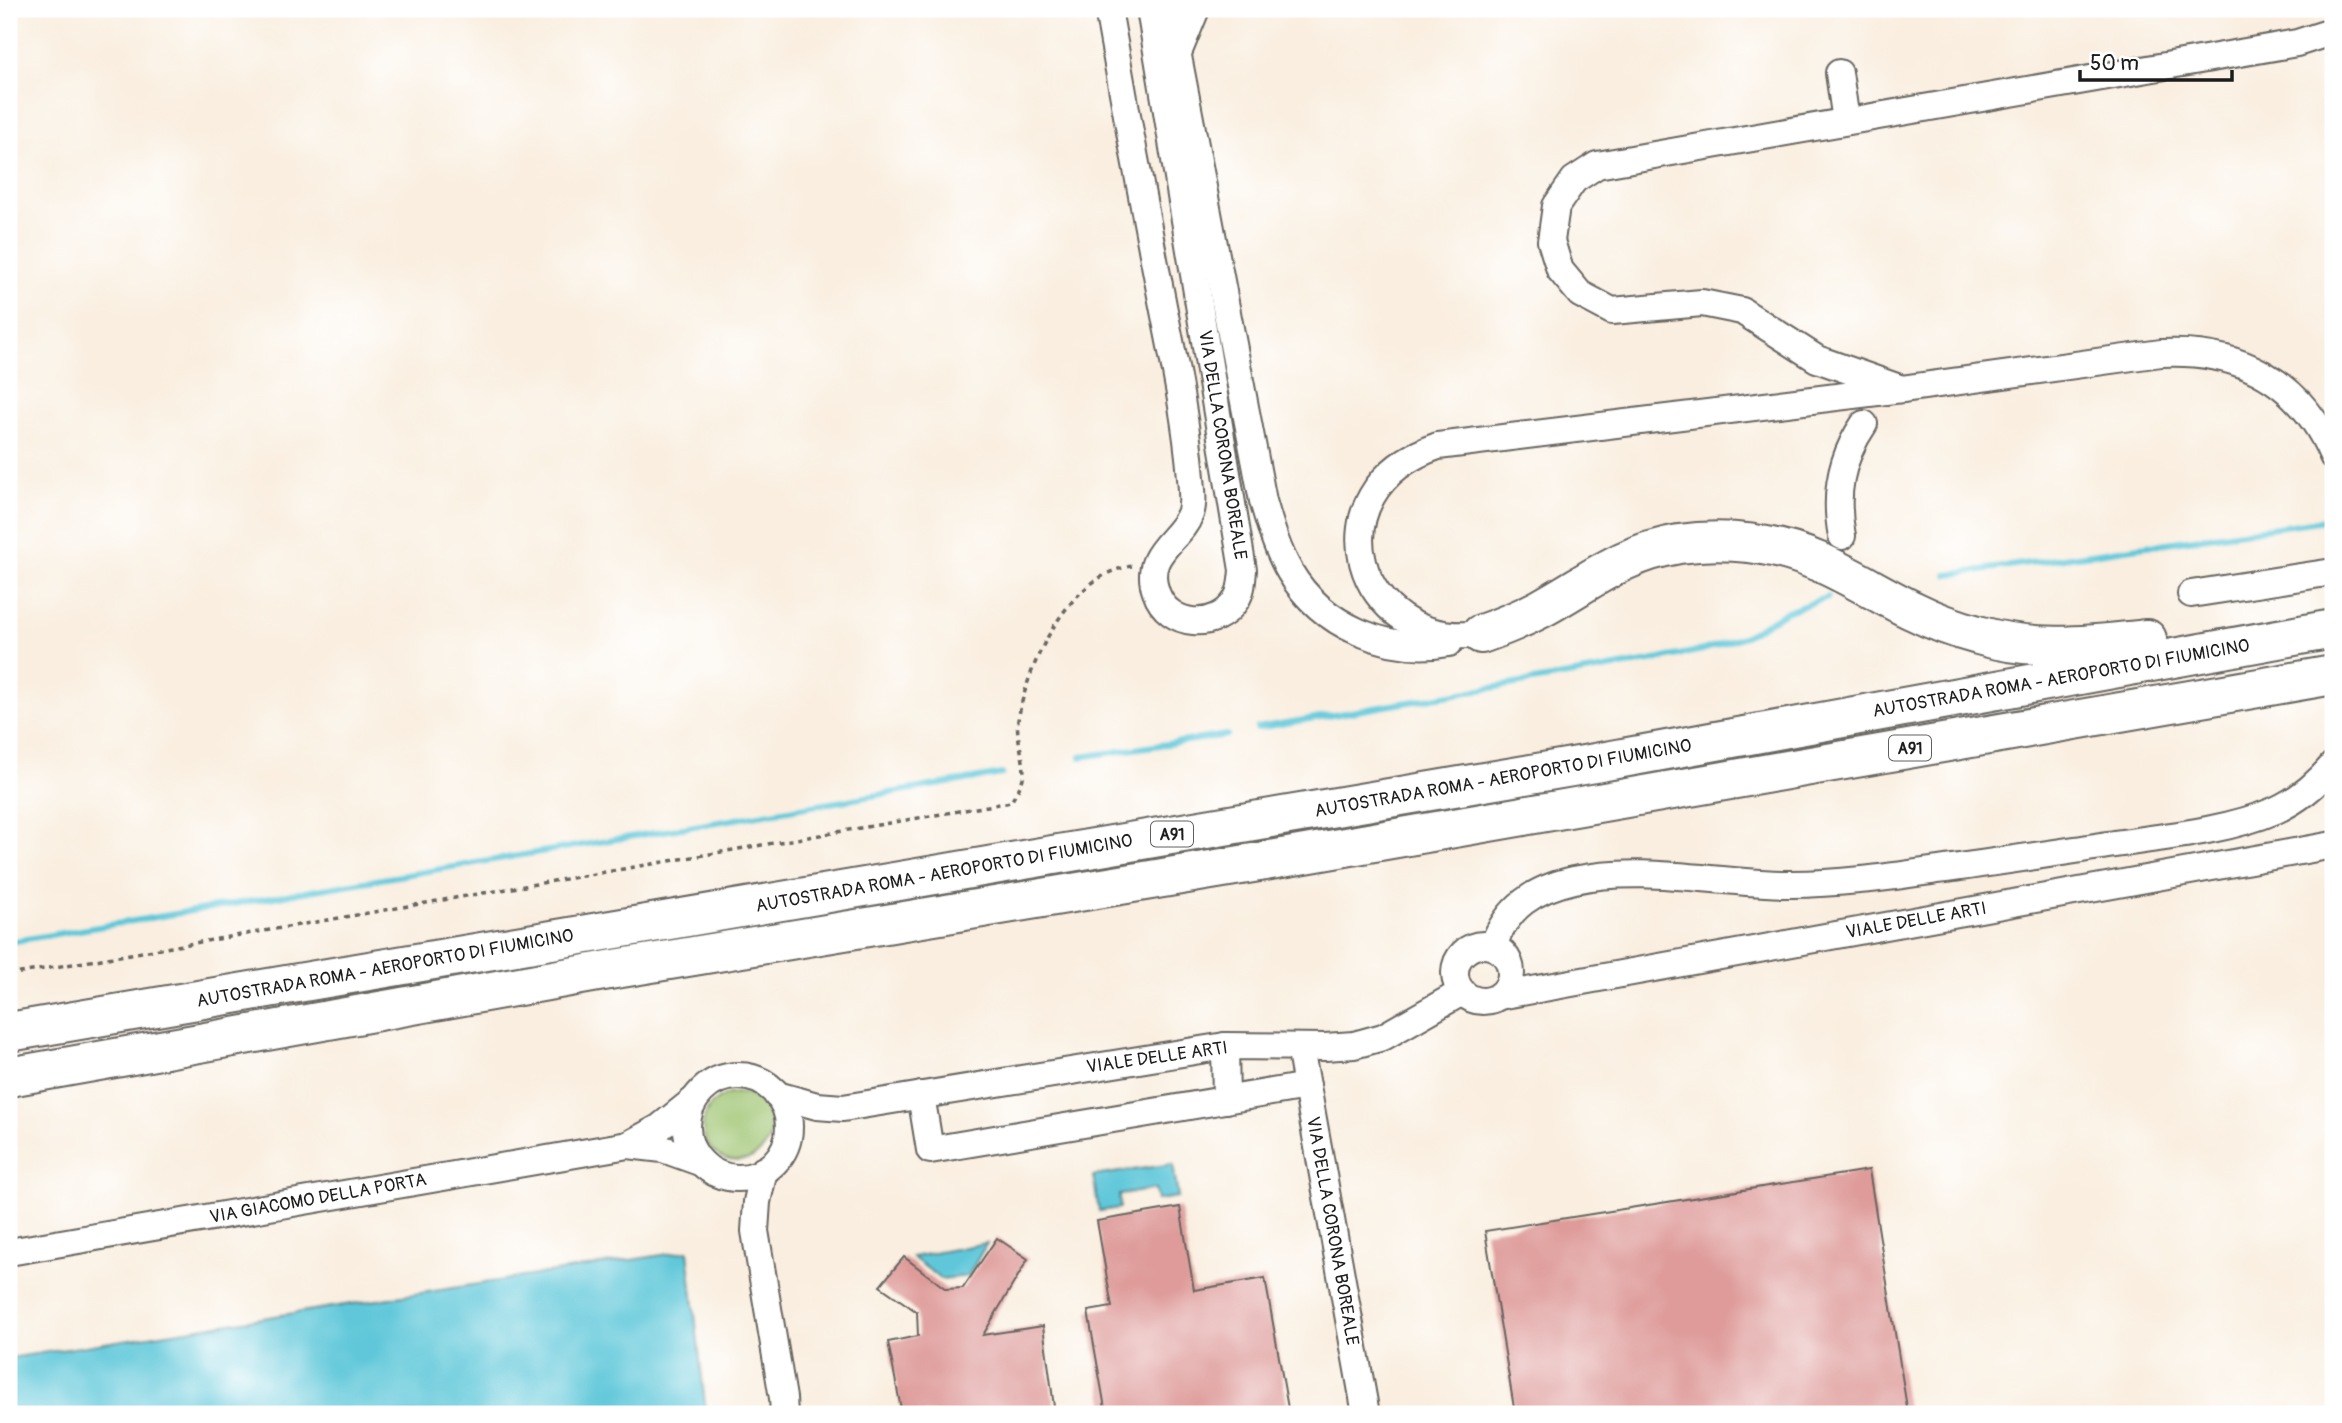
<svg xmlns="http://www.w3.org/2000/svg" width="2342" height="1423" viewBox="0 0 2342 1423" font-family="Pangolin,sans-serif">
	<rect width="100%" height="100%" fill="#fff"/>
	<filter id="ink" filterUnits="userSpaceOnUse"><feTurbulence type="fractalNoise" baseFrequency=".0143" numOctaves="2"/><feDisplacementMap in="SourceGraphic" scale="14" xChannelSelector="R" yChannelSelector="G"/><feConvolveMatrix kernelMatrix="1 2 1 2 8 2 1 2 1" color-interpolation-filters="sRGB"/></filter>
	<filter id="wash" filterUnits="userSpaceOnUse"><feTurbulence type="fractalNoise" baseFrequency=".00686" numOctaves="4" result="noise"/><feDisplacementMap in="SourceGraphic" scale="28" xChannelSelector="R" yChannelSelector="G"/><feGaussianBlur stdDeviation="1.57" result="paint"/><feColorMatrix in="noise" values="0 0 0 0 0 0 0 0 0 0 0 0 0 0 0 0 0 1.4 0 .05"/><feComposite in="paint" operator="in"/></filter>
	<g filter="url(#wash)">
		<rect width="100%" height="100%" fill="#f9eedf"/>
		<circle fill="#9dc36e" stroke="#5c7045" stroke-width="2" cx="737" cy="1127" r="34"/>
		<g fill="#5ec7d9" stroke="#3d727a" stroke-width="2">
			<polygon points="1173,1164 1178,1197 1157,1200 1155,1189 1119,1195 1120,1208 1099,1211 1093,1176"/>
			<polygon points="987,1243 968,1276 941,1279 912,1257"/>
			<polygon points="688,1251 706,1414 9,1414 9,1358"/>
		</g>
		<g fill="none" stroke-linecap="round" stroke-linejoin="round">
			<g stroke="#5ec7d9" stroke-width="6">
				<polyline points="1947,575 2325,520"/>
				<polyline points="1257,728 1650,661 1703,650 1745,636 1786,612 1828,597"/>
				<polyline points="1081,757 1227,735"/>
				<polyline points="9,942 1002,774"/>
			</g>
		</g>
		<g id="blocks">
			<g fill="#de9b9a">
				<polygon points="1869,1170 1908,1414 1515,1414 1485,1231"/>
				<polygon points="1180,1207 1194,1290 1265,1278 1289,1414 1106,1414 1088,1311 1112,1307 1097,1221"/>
				<polygon points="997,1238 1028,1259 983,1335 1043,1326 1055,1414 902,1414 888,1342 918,1336 917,1312 880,1286 904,1257 946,1289 963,1288"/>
			</g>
		</g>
	</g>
	<g filter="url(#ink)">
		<use href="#blocks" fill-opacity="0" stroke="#696660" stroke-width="2"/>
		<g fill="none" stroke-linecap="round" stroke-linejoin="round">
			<defs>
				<g id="minor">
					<path d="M 1108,9 C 1124,101 1141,193 1159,285 C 1171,348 1186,413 1191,478 C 1192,489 1194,504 1190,514 C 1180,541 1142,553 1156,592 C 1168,628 1217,631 1236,600 C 1242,591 1242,580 1243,570 L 1150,9"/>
					<path d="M 1169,9 L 1263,501 C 1270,525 1277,550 1290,572 C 1322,626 1388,654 1449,643"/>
					<polyline points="1178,53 1196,9"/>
					<polyline points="1839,73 1846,121"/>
					<polyline points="1902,389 1817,359 1742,311 1702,303 1612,311 1580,294 1560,270 1551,241 1556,206 1574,180 1597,165 2297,43 2331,32 2333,30"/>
					<path d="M 1842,536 C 1834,495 1840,459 1864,424"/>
					<polyline points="2191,594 2333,572"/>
					<path d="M 1481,634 C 1355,651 1307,490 1438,446 L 1902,389 L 2161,353 C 2240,349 2301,381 2333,456"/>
					<circle cx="1483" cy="973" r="28"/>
					<path d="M 1493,946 C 1507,907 1534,889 1574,880 C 1645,865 1719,884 1791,884 C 1840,884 1888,877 1938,870 C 1990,863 2042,855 2095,847 C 2151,838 2223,833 2276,810 C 2298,800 2317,784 2333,765"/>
					<polyline points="1499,996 2333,845"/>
					<polyline points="1225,1046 1226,1100"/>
					<polyline points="1300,1047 1366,1414"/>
					<circle cx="738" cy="1127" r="51"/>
					<polyline points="777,1095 817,1106 843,1108 1225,1046 1325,1047 1354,1045 1383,1037 1462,992"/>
					<polyline points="921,1095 930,1150 1307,1086"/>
					<polyline points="628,1145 659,1128 694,1100"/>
					<polyline points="764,1170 757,1202 755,1231 783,1398 784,1414"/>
					<polyline points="9,1252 628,1145 663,1149 702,1163"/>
				</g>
				<g id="highway">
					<path d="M 1481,634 C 1501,627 1521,619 1540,609 C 1590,582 1620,554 1679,544 C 1725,537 1776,543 1819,562 C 1852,576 1882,596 1914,611 C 1934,621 1956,629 1978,635 C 2034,652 2090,645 2147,639"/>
					<polyline points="9,1032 1584,765 2333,629"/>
					<polyline points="9,1077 609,970 1259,862 2333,675"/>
				</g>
			</defs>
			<use href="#minor" stroke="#696660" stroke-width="30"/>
			<use href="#highway" stroke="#696660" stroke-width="42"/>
			<path stroke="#696660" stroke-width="3.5" stroke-dasharray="5 5" stroke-linecap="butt" d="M 9,975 L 1011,802 C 1015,795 1021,786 1023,778 C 1027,762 1015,738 1018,720 C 1028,663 1069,573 1133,566"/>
			<use href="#minor" stroke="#fff" stroke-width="26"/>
			<use href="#highway" stroke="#fff" stroke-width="38"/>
		</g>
	</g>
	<g text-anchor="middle" stroke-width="5" stroke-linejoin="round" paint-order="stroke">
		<g fill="#fff" stroke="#606060" stroke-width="2">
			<rect x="1889" y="735.5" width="42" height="25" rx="5"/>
			<rect x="1151" y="821.5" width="42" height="25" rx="5"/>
		</g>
		<g font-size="16" font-weight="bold" fill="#1c1c1c">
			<text x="1910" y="754">A91</text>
			<text x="1172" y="840">A91</text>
		</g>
		<g font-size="18" fill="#1c1c1c" stroke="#fff">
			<text transform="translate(1223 445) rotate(81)" y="6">VIA DELLA CORONA BOREALE</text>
			<text transform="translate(2061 678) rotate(-10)" y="6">AUTOSTRADA ROMA - AEROPORTO DI FIUMICINO</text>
			<text transform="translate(1503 778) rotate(-10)" y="6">AUTOSTRADA ROMA - AEROPORTO DI FIUMICINO</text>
			<text transform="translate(944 873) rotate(-10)" y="6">AUTOSTRADA ROMA - AEROPORTO DI FIUMICINO</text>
			<text transform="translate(1916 920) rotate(-10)" y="6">VIALE DELLE ARTI</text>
			<text transform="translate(385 968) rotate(-10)" y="6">AUTOSTRADA ROMA - AEROPORTO DI FIUMICINO</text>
			<text transform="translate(1157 1057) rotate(-8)" y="6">VIALE DELLE ARTI</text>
			<text transform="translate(318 1198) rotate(-10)" y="6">VIA GIACOMO DELLA PORTA</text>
			<text transform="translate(1333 1231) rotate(80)" y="6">VIA DELLA CORONA BOREALE</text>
		</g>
	</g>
	<rect width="2342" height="1423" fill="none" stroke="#fff" stroke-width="35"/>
	<path d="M2080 70v10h152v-10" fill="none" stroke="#1c1c1c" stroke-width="3.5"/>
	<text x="2090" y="70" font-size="21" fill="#1c1c1c" stroke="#ffffff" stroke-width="5" paint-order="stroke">50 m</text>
</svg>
